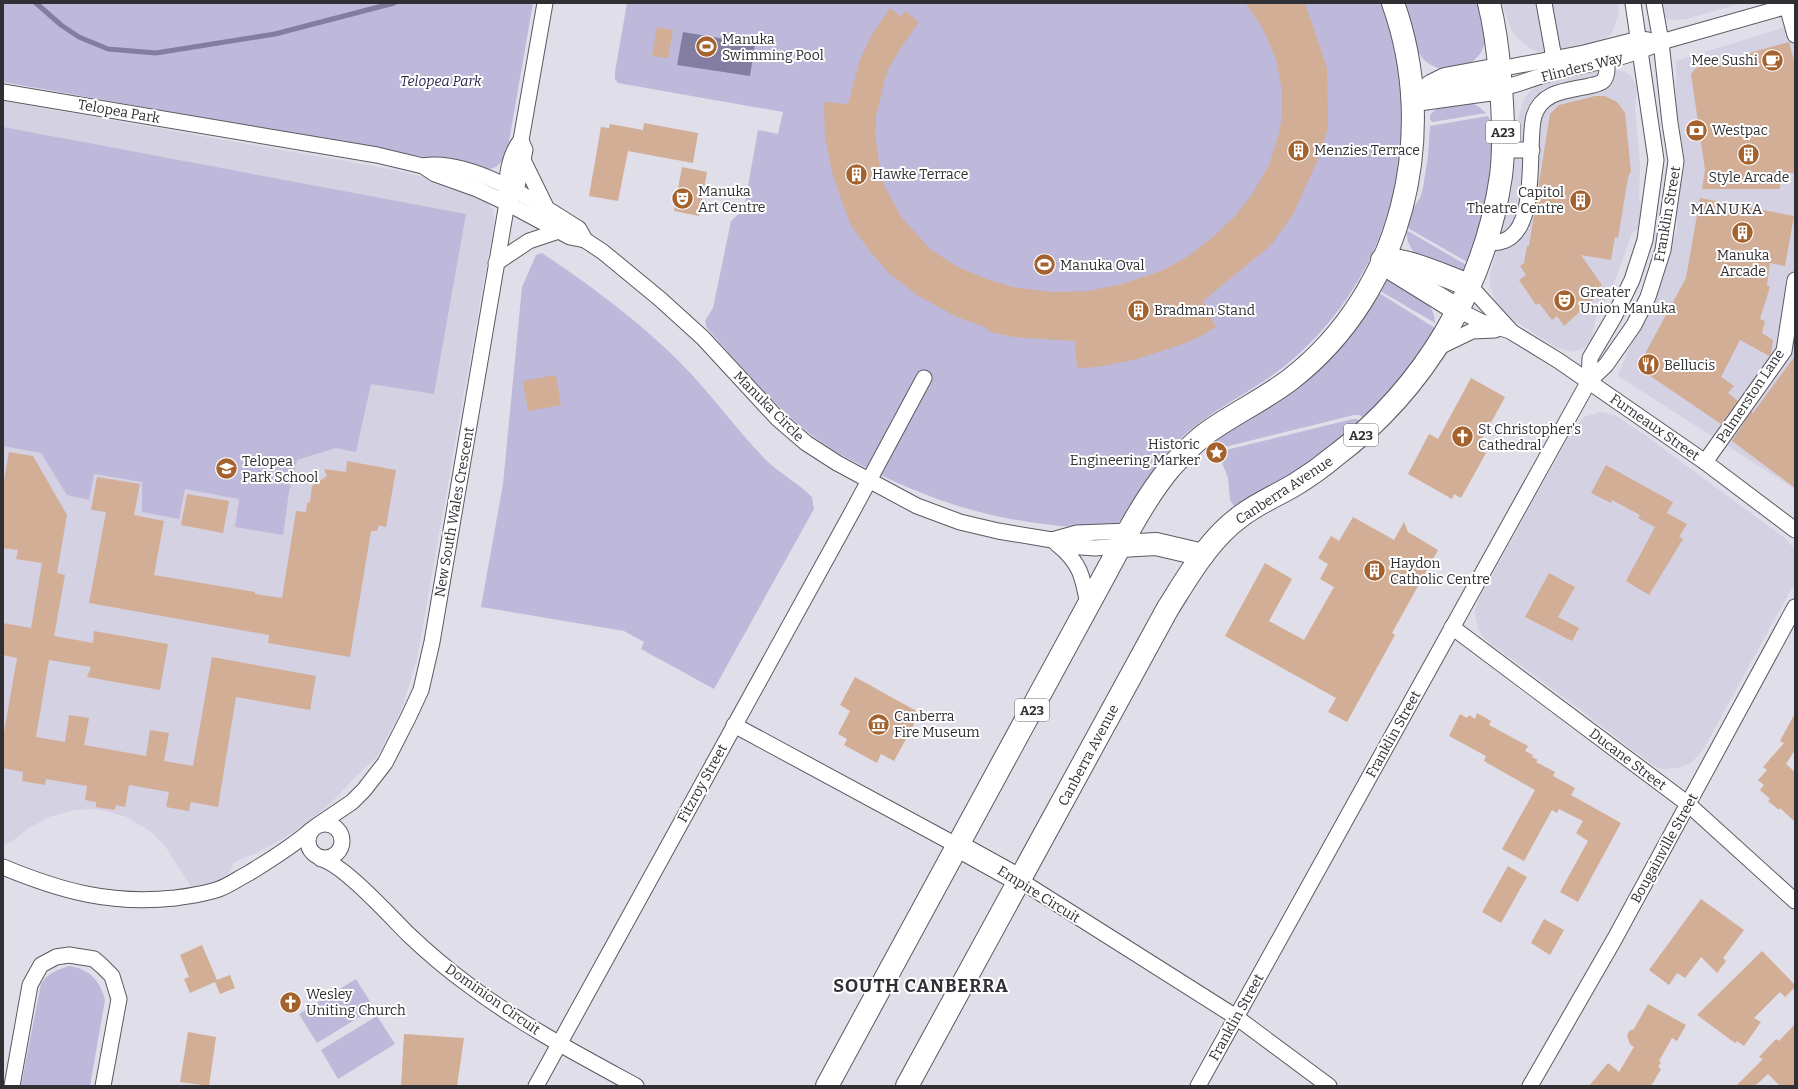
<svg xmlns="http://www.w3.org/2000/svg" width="1798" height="1089" viewBox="0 0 1798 1089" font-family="Bitter,serif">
	<rect width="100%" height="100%" fill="#dfdee9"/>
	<g fill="#d4d1e2">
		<polygon points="1502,3 1618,3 1619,14 1611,34 1600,43 1548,54 1533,50 1518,39 1510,27"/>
		<polygon points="1655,3 1742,3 1686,19 1675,20 1668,19 1662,15"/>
		<polygon points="1795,24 1795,489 1618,376 1677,230 1676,61"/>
		<polygon points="1598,69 1624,71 1632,77 1637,88 1635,108 1640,164 1639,199 1642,205 1638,229 1632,233 1615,281 1595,320 1592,338 1584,348 1572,352 1557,348 1506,315 1494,298 1490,285 1490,275 1512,189 1518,120 1523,101 1529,92 1540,83"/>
		<polygon points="3,101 396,170 436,180 487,201 493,210 494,223 417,659 401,711 377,757 355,777 331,803 308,822 281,840 256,853 234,862 225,881 193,889 165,846 151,832 127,817 97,809 75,810 49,817 29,828 11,842 3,845"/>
		<polygon points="1600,412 1615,415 1645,435 1786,539 1795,550 1795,582 1703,750 1691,763 1679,768 1661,769 1651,764 1570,702 1486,640 1479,631 1476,620 1475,611 1481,595 1572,431 1584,417"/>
	</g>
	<g fill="#beb8da">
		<path d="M 3,3 L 533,3 L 507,153 C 503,160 499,167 490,169 C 478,172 439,160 425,157 L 3,82 Z"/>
		<path d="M 627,3 L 1381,3 C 1428,129 1395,270 1293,359 C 1259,389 1216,406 1183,436 C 1167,451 1154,470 1142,489 C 1136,498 1130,515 1121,521 C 1118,523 1114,524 1110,525 C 1089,529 1065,527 1044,524 C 979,516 933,500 874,472 C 856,462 837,454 821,442 C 777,410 742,368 707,328 L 705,321 L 713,308 L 731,221 L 744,209 L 758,130 L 778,134 L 783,112 L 618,83 L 615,79 L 615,72 Z"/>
		<path d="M 1406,3 L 1480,3 C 1482,14 1488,31 1485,42 C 1479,71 1437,79 1421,56 C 1410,42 1410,19 1406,3 Z"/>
		<polygon points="1470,102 1479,107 1486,113 1433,122 1430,120 1430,115 1439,106"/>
		<path d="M 1488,116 C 1505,147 1478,230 1469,263 L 1406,227 L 1412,210 L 1420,198 L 1423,188 L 1428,156 L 1430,126 Z"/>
		<polygon points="3,127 466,214 434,394 371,384 356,452 336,448 297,460 289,492 283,535 235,527 239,499 185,489 179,519 142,512 142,482 94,474 89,500 67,495 41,453 3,446"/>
		<polygon points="1406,230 1468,266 1464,276 1415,255 1408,242"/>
		<path d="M 542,253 C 593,287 652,331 693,376 C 717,402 738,431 763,457 C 777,472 797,482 812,497 L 814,509 L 714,689 L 641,649 L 644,642 L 624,631 L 481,607 L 503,484 L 522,287 L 536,255 Z"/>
		<path d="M 1385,273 C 1404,286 1435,298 1435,323 L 1377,289 Z"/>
		<polygon points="1376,291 1435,328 1427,346 1366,419 1359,415 1354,415 1217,449 1214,438"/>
		<polygon points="1353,419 1357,419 1362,423 1315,460 1237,508 1234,506 1230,500 1228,478 1218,452"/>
		<path d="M 69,966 C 90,969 100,981 105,1000 L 90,1086 L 21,1086 L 41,984 C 48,973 57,970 69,966 Z"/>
		<polygon points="356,979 374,1008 317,1043 299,1014"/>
		<polygon points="377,1016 395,1044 338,1079 321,1050"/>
	</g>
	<polygon fill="#837da1" points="683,32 755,44 750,76 677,65"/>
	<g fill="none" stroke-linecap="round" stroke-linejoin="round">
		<polyline stroke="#837da1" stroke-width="5" points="36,3 61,25 79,37 108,49 156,53 275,34 394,3"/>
	</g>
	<g fill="#d2ae96">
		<polygon points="1245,3 1305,3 1327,68 1328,127 1320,155 1293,214 1271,245 1203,301 1216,327 1201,336 1186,343 1137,359 1098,367 1077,368 1075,341 1014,337 987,331 987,328 955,316 917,295 890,274 872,254 850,224 833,176 825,138 824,102 848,104 860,60 871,36 890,8 901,17 905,11 919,22 900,49 888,70 884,83 876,117 875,132 879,163 884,185 902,218 931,250 958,267 986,279 1013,287 1052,292 1089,291 1122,284 1161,271 1187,257 1213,237 1235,216 1251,196 1269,165 1279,133 1282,115 1282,90 1276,59 1262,27"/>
		<polygon points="657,27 673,30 668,58 652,56"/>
		<polygon points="1789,42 1795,64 1795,173 1781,172 1780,189 1702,189 1705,170 1691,74 1696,68"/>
		<polygon points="1595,96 1605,96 1617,102 1625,113 1631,171 1628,178 1618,238 1615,237 1611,260 1581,255 1602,285 1596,290 1595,298 1564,326 1557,316 1552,320 1539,303 1536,305 1519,280 1526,275 1520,266 1524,263 1527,246 1529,246 1550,114 1559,105"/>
		<polygon points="644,123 698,133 693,163 628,151 618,201 589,196 601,127 609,128 610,124 643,130"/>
		<polygon points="682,167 707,172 699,216 674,211"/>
		<polygon points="1700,198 1794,216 1785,266 1770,263 1767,285 1770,287 1760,319 1765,321 1762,333 1773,340 1771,354 1769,356 1740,340 1721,377 1734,386 1728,393 1738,401 1721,424 1643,371 1640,363 1686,278"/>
		<polygon points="1795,356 1795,488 1732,441 1751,412 1753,413"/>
		<polygon points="556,375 561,405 528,411 523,381"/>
		<polygon points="1471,378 1505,397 1481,441 1486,444 1482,451 1486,453 1461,498 1454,494 1452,499 1408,474 1429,434 1438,439"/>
		<polygon points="9,452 33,456 67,515 57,573 65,575 54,636 93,643 94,631 168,644 160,690 87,677 91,667 49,660 36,737 65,742 69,715 89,718 84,745 146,756 150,730 169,733 164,761 193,766 212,657 316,676 310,710 236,697 218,807 191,802 189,811 166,807 169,792 129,785 125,807 116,805 115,810 96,807 96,802 85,800 87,786 46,779 45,785 22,781 23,772 3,768 3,738 17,658 3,655 3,623 31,628 42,563 16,559 18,550 3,548 3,486"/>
		<polygon points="347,461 396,470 386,527 379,525 377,531 371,531 350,657 268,643 269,635 89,603 106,512 91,510 97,477 140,484 134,515 164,521 154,575 255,592 255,594 282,598 296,511 306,512 307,503 310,502 312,486 327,476 324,469 346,472"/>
		<polygon points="1606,465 1673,502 1667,513 1687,524 1679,537 1683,539 1649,595 1626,581 1655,527 1638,518 1640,515 1612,500 1611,503 1591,493"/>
		<polygon points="187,494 229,501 223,533 181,525"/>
		<polygon points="1353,517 1394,540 1404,522 1408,532 1438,550 1392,633 1395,635 1347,722 1328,712 1336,698 1225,636 1265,563 1292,579 1269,621 1304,640 1334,587 1320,579 1328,564 1318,558 1331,536 1339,541"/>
		<polygon points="1549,573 1575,587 1558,617 1579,628 1572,641 1525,617"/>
		<polygon points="855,677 920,713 894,761 881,754 877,763 844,745 847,739 838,734 850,711 840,705"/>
		<polygon points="1477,713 1491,721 1489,725 1528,746 1525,751 1533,755 1532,757 1538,760 1536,762 1555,772 1553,776 1575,788 1571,795 1621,823 1578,902 1560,892 1588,841 1576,833 1583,821 1559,809 1557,813 1552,810 1524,861 1502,849 1535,790 1484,761 1486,756 1449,736 1460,714 1467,718 1469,715 1475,719"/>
		<polygon points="1795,713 1795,750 1786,764 1795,772 1795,822 1780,808 1779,810 1768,801 1770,799 1760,790 1764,785 1758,780 1767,770 1763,767 1784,743 1780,741"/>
		<polygon points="1508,866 1527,877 1501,923 1482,912"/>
		<polygon points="1701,899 1744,930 1723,958 1726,961 1717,973 1701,957 1685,978 1677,973 1669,985 1649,970"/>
		<polygon points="1544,919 1564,930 1550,955 1531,943"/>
		<polygon points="202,945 217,980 230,975 235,988 220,994 215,982 190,993 184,979 189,977 180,955"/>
		<polygon points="1762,951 1795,985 1795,987 1785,997 1780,992 1754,1018 1761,1022 1744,1046 1737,1041 1735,1043 1697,1015"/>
		<polygon points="1648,1004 1686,1025 1677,1041 1672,1038 1659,1061 1661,1062 1658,1067 1661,1069 1651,1086 1589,1086 1608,1063 1619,1072 1634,1047 1630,1044 1627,1036 1629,1031 1634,1029"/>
		<polygon points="1795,1024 1795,1086 1780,1086 1768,1074 1755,1086 1736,1086 1763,1059 1759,1057 1776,1039 1779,1041"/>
		<polygon points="188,1032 216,1037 209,1086 180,1082"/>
		<polygon points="404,1034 464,1038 457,1086 401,1086"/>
	</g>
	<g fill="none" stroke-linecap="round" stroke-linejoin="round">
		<defs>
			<g id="minor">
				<polyline points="1544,3 1556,69"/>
				<polyline points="1787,6 1795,35"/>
				<polyline points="1499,69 1584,53 1639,39 1648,40"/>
				<path d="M 1501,88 C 1518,85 1532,78 1548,74 C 1586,63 1625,60 1661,42 L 1795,4"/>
				<polyline points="3,92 377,155 423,166 435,174 477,189 507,203 570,237 585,240 603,252 660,299 703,338 777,418 806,443 837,463 917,506 960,522 998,531 1052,540 1067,546 1095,548 1120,546"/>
				<polyline points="1503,150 1532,150"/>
				<polyline points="523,160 547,209"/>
				<path d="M 423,166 C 471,158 540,204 579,229 L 585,240"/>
				<polyline points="510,199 516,191 525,150 522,143"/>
				<path d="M 1484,242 C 1489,242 1495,243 1500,242 C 1541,233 1526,145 1534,116 C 1542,91 1567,91 1589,86 C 1593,85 1600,84 1603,81 C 1608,76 1607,67 1607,60"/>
				<polyline points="496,263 529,241 559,231"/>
				<polyline points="1469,285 1510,330"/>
				<polyline points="1458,310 1482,322 1510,331 1559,361 1705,462 1795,530"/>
				<polyline points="1437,348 1472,331 1495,330"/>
				<polyline points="1589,381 1590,358 1614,317 1632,280 1645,240 1656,160 1633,3"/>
				<polyline points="1705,462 1784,351 1795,280"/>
				<polyline points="1052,540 1077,533 1129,531"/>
				<path d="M 1057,544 C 1080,562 1083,577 1088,605"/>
				<polyline points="1452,627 1688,804 1795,901"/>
				<polyline points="734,725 958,846"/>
				<circle cx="325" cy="841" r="17"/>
				<path d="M 318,825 L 352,802 L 364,790 L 385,763 L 408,718 L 421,690 L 432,642 L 507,203 C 505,182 508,157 521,140 L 545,3"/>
				<path d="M 321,859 C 343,864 390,916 408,934 C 427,952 448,970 470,986 C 522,1025 579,1055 636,1086"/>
				<path d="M 3,867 C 61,891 111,905 175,898 C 190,896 205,894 219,889 C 230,885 239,878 249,873 C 270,860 292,847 311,830"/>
				<polyline points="1021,881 1236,1017 1329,1086"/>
				<polyline points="12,1086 30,985 41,965 56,957 69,955 94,959 102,966 112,976 119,999 103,1086"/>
				<polyline points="536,1086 851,514 924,378"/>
				<polyline points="1198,1086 1589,381 1606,365 1634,325 1648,297 1663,250 1676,161 1670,123 1661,42 1654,3"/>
				<polyline points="1530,1086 1614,940 1795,607"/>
			</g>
			<g id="highway">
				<polyline points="1413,98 1433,85 1445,79 1499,69"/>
				<polyline points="1415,100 1501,88"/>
				<path d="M 1382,260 C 1402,256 1449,278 1469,285"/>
				<polyline points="1382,263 1458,310"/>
				<polyline points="1120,546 1156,544 1203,555"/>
				<polyline points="958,846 1021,881"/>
				<path d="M 827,1086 L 1103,578 C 1122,543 1144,499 1170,468 C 1181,456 1195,441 1208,432 C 1235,413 1265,399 1291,379 C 1403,292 1440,134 1393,3"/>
				<path d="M 907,1086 L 1168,608 C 1189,575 1209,539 1241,516 C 1258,503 1278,495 1296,484 C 1309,476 1323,466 1335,456 C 1424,389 1485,287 1501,176 C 1505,143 1503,109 1500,76 C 1498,51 1495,27 1489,3"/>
			</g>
		</defs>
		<use href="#minor" stroke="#5b5a63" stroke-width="17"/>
		<use href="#highway" stroke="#5b5a63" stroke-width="24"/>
		<use href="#minor" stroke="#fff" stroke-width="15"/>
		<use href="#highway" stroke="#fff" stroke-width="22"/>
	</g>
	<defs>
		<symbol id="stadium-disc" viewBox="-11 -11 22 22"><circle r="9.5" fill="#a4622e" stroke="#fff"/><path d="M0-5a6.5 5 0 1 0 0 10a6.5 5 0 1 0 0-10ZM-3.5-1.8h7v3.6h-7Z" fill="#fff"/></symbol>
		<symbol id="cafe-disc" viewBox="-11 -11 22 22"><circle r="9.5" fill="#a4622e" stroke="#fff"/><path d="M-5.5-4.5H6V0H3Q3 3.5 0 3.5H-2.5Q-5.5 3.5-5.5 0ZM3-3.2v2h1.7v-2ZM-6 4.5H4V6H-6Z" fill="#fff"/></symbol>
		<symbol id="bank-disc" viewBox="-11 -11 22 22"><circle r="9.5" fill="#a4622e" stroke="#fff"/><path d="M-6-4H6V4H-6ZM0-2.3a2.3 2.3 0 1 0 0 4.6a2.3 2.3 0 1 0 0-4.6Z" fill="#fff"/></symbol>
		<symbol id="building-disc" viewBox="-11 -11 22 22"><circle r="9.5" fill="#a4622e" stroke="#fff"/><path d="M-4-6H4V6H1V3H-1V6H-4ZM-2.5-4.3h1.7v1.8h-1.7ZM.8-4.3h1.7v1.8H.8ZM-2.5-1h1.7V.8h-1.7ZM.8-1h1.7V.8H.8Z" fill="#fff"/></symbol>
		<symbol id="theatre-disc" viewBox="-11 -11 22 22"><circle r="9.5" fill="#a4622e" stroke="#fff"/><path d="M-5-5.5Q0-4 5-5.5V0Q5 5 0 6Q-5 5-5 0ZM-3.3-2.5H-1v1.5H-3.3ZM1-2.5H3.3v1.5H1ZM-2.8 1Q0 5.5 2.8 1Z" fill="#fff"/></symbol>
		<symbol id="restaurant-disc" viewBox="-11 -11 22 22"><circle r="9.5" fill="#a4622e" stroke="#fff"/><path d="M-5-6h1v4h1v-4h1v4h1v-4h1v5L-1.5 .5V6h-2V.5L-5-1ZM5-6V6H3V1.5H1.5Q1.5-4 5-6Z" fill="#fff"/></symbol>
		<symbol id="church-disc" viewBox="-11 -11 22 22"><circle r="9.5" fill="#a4622e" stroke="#fff"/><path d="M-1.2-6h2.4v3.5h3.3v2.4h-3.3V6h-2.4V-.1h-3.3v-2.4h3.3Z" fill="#fff"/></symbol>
		<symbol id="sight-disc" viewBox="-11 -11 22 22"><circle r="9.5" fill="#a4622e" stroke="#fff"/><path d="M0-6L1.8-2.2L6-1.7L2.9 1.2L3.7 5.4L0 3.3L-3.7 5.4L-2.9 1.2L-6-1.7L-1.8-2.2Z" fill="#fff"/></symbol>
		<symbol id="school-disc" viewBox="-11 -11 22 22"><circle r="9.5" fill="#a4622e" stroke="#fff"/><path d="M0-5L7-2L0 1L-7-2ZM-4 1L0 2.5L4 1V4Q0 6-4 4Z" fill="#fff"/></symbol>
		<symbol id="museum-disc" viewBox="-11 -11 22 22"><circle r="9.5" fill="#a4622e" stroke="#fff"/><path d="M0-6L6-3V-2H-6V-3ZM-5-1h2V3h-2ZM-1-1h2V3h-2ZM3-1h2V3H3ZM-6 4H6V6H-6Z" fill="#fff"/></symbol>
	</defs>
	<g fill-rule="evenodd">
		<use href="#stadium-disc" x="694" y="34" width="25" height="25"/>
		<use href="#cafe-disc" x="1760" y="48" width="25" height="25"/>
		<use href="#bank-disc" x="1684" y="118" width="25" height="25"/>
		<use href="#building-disc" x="1286" y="138" width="25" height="25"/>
		<use href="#building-disc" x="1736" y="142" width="25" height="25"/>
		<use href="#building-disc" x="844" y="162" width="25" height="25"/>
		<use href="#theatre-disc" x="670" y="186" width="25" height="25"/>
		<use href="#building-disc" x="1568" y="188" width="25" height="25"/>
		<use href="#building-disc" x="1730" y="220" width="25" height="25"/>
		<use href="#stadium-disc" x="1032" y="252" width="25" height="25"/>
		<use href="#theatre-disc" x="1552" y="288" width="25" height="25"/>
		<use href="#building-disc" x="1126" y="298" width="25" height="25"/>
		<use href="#restaurant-disc" x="1636" y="352" width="25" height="25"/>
		<use href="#church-disc" x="1450" y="424" width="25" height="25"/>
		<use href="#sight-disc" x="1204" y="440" width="25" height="25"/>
		<use href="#school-disc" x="214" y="456" width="25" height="25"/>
		<use href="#building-disc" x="1362" y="558" width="25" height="25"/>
		<use href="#museum-disc" x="866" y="712" width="25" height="25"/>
		<use href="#church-disc" x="278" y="990" width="25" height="25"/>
	</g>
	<g text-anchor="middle" stroke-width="4" stroke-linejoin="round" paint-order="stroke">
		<g fill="#fff" stroke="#6e6d70" stroke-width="1">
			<rect x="1486" y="121" width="34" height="22" rx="3"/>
			<rect x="1344" y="424" width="34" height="22" rx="3"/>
			<rect x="1015" y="699" width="34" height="22" rx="3"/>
		</g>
		<g font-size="13" font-weight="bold" fill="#302f33">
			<text x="1503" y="137">A23</text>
			<text x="1361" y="440">A23</text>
			<text x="1032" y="715">A23</text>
		</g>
		<g font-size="14" fill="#302f33" stroke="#fff" text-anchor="start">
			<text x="722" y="44">Manuka<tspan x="722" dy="16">Swimming Pool</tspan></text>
			<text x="1758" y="65" text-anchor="end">Mee Sushi</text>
			<text x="1712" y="135">Westpac</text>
			<text x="1314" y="155">Menzies Terrace</text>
			<text x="872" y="179">Hawke Terrace</text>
			<text x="1749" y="182" text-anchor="middle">Style Arcade</text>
			<text x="698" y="196">Manuka<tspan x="698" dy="16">Art Centre</tspan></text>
			<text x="1564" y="197" text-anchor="end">Capitol<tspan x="1564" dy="16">Theatre Centre</tspan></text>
			<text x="1743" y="260" text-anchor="middle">Manuka<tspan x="1743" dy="16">Arcade</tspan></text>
			<text x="1060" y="270">Manuka Oval</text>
			<text x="1580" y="297">Greater<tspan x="1580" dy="16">Union Manuka</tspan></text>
			<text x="1154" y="315">Bradman Stand</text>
			<text x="1664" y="370">Bellucis</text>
			<text x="1478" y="434">St Christopher’s<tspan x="1478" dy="16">Cathedral</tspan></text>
			<text x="1200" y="449" text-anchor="end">Historic<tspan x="1200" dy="16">Engineering Marker</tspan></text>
			<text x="242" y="466">Telopea<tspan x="242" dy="16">Park School</tspan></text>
			<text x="1390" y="568">Haydon<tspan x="1390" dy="16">Catholic Centre</tspan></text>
			<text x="894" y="721">Canberra<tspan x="894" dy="16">Fire Museum</tspan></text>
			<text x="306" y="999">Wesley<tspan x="306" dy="16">Uniting Church</tspan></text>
		</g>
		<g font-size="14" fill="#302f33" stroke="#fff">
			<text transform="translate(1582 67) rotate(-14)" y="5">Flinders Way</text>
			<text transform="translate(119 111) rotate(10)" y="5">Telopea Park</text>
			<text transform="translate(1667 214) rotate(-80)" y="5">Franklin Street</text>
			<text transform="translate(1750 396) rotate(-56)" y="5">Palmerston Lane</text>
			<text transform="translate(769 406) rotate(45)" y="5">Manuka Circle</text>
			<text transform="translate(1655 427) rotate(35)" y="5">Furneaux Street</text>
			<text transform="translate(1284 490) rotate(-33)" y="5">Canberra Avenue</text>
			<text transform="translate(454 512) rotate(-80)" y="5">New South Wales Crescent</text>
			<text transform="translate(1393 734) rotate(-61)" y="5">Franklin Street</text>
			<text transform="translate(1088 755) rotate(-62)" y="5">Canberra Avenue</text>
			<text transform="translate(1628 759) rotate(37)" y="5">Ducane Street</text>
			<text transform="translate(702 783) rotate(-61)" y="5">Fitzroy Street</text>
			<text transform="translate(1664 848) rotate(-61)" y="5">Bougainville Street</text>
			<text transform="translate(1039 894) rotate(32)" y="5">Empire Circuit</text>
			<text transform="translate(493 999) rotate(35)" y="5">Dominion Circuit</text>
			<text transform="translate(1236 1017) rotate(-61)" y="5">Franklin Street</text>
		</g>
		<g font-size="14" font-style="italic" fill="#2d1f4f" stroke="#fff">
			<text x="441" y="86">Telopea Park</text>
		</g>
		<g font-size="15" letter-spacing="1" fill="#302f33" stroke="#fff">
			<text x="1727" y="214">MANUKA</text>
		</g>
		<g font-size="18" font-weight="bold" letter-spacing="1" fill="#302f33" stroke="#fff">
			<text x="921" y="992">SOUTH CANBERRA</text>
		</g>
	</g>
	<rect width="1798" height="1089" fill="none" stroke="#302f33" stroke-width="8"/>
</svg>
